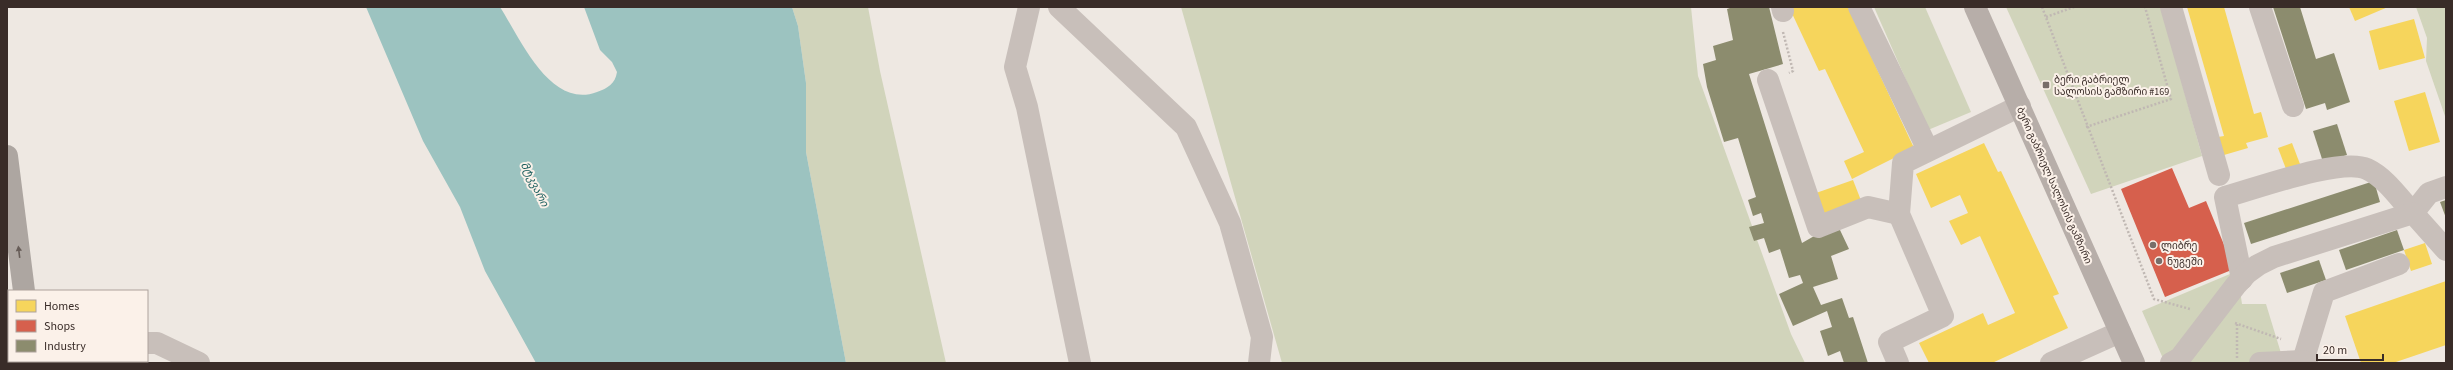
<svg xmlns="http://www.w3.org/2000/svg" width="2453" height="370" viewBox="0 0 2453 370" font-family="'Source Sans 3','Noto Sans Georgian',sans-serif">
	<rect width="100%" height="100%" fill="#eee8e2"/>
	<g fill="#d1d4bb">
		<polygon points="792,7 868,7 880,71 946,363 846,363 806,152 806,83 798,26"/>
		<polygon points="1181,7 1691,7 1698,76 1791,334 1805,363 1282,363"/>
		<polygon points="1874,7 1925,7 1971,112 1928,130"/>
		<polygon points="2006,7 2161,7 2202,156 2091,194"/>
		<polygon points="2416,7 2446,7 2446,119 2426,61 2427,38"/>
		<polygon points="2237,271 2242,304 2266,304 2284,363 2165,363 2142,311"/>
	</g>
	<path fill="#9cc3c0" d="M 366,7 L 500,7 C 520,38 550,110 597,92 C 608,88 615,84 617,72 L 612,62 L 600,50 L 584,7 L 792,7 L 798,26 L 806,83 L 806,152 L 846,363 L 536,363 L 485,271 L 460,207 L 423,141 Z"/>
	<g fill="#f6d55c">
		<polygon points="1789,7 1848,7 1914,148 1852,179 1844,161 1864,152 1825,69 1819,71"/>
		<polygon points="2187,7 2224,7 2254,114 2261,112 2268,137 2246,143 2248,148 2224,155 2218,137 2224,136"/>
		<polygon points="2349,7 2388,7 2355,21"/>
		<polygon points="2414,19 2425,58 2379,70 2369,31"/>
		<polygon points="2425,92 2440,142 2409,151 2394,101"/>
		<polygon points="1984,143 1998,172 2001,171 2059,294 2053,296 2068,328 1992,363 1929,363 1919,343 1983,313 1988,325 2015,313 1980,236 1961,245 1949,221 1968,213 1960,195 1931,208 1916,174"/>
		<polygon points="2292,143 2300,164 2286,169 2278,148"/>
		<polygon points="1853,180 1862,203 1825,216 1816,193"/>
		<polygon points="2425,243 2432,264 2411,271 2404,250"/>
		<polygon points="2446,281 2446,345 2393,363 2361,363 2345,316"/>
	</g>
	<polygon fill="#d6604d" points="2172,168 2189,208 2206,201 2234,269 2165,297 2121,189"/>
	<g fill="#8c8c6e">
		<polygon points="1733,7 1769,7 1783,64 1749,74 1802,243 1823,231 1840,230 1849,249 1831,256 1838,279 1813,287 1821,305 1842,298 1849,318 1853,317 1868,363 1844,363 1840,351 1828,356 1820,331 1832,327 1827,311 1793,326 1779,294 1803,283 1800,275 1789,278 1780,249 1769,253 1764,238 1754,241 1749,227 1764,223 1761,213 1753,216 1748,200 1756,197 1738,138 1724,142 1707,87 1703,64 1716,60 1713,46 1733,40 1727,9"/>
		<polygon points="2273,7 2300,7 2316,59 2334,53 2350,102 2327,110 2325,103 2306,109"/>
		<polygon points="2337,124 2347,155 2323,162 2313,131"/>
		<polygon points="2374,181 2380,202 2251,244 2244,223"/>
		<polygon points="2446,200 2446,218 2440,202"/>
		<polygon points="2397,230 2404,250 2346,270 2339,250"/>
		<polygon points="2319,260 2326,280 2287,293 2280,273"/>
	</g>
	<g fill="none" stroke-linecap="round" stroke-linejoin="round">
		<g stroke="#c0b8b3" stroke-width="2.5" stroke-dasharray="2 2" stroke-linecap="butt">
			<polyline points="2042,7 2154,299 2190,309"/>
			<polyline points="2046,17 2074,7"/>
			<polyline points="1783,32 1793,71 1789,73"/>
			<polyline points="2086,127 2171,99 2145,7"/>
			<polyline points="2235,323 2281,339"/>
			<polyline points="2237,324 2237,359"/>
		</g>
		<g stroke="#c8bfba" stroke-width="22">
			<polyline points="1029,7 1015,67 1027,107 1080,363"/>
			<polyline points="1059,7 1186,127 1230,223 1262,337 1259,363"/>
			<polyline points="1782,7 1783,11"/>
			<polyline points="1859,7 1928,150"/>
			<polyline points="2171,7 2219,175"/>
			<polyline points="2260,7 2293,106"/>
			<polyline points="1768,80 1818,227 1868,207 1899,214"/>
			<path d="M 2242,279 L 2225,197 C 2255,189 2341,157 2367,169 C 2386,178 2399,198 2413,213 L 2429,193 L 2446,187"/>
			<polyline points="147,343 157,343 199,363"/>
			<polyline points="2303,361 2324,292 2399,264"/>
			<polyline points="1898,363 1889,342 1943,316 1899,214 1903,163 2020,106"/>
			<polyline points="2051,363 2120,332"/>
			<polyline points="2171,363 2180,358 2236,285 2247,273 2258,265 2274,257 2413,213 2446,250"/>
			<polyline points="2260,363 2303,361 2307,363"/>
		</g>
		<polyline stroke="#b7aea9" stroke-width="22" points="1975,7 2134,363"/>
		<g stroke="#ada6a1" stroke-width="22">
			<polyline points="7,156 24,291"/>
			<polyline points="33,361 34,363"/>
		</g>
	</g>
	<defs><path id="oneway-solid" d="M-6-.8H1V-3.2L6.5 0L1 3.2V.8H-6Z"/></defs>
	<use fill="#675d58" href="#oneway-solid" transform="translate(19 252) rotate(-97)"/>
	<g fill="#786e69" stroke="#fbf1e9" stroke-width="1.5">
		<rect x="2042" y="81" width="8" height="8" rx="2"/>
		<circle cx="2153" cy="245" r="4"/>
		<circle cx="2159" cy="261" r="4"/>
	</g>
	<g text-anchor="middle" stroke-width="4" stroke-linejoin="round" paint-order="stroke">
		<g font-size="10" fill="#392c28" stroke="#fbf1e9" text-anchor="start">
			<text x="2054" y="83">ბერი გაბრიელ<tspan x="2054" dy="12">სალოსის გამზირი #169</tspan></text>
			<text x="2161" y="249">ლიბრე</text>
			<text x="2167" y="265">ნუგეში</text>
		</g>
		<g font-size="10" fill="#392c28" stroke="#fbf1e9">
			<text transform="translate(2055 185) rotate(66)" y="4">ბერი გაბრიელ სალოსის გამზირი</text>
		</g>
		<g font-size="11" font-style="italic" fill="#1b5e5d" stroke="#fbf1e9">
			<text transform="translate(535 184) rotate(63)" y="4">მტკვარი</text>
		</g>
	</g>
	<rect width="2453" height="370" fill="none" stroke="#392c28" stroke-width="16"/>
	<rect x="8" y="290" width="140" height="72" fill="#fbf1e9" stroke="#ada29c"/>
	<rect x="16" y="300" width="20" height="12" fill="#f6d55c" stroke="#ada29c"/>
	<text x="44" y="310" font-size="12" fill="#392c28">Homes</text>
	<rect x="16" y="320" width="20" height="12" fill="#d6604d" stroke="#ada29c"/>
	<text x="44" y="330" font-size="12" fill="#392c28">Shops</text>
	<rect x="16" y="340" width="20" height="12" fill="#8c8c6e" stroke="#ada29c"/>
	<text x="44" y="350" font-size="12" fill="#392c28">Industry</text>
	<path d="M2317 354v6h66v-6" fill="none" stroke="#392c28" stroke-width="2"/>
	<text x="2323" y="354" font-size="12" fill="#392c28" stroke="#fbf1e9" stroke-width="3" paint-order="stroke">20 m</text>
</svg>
